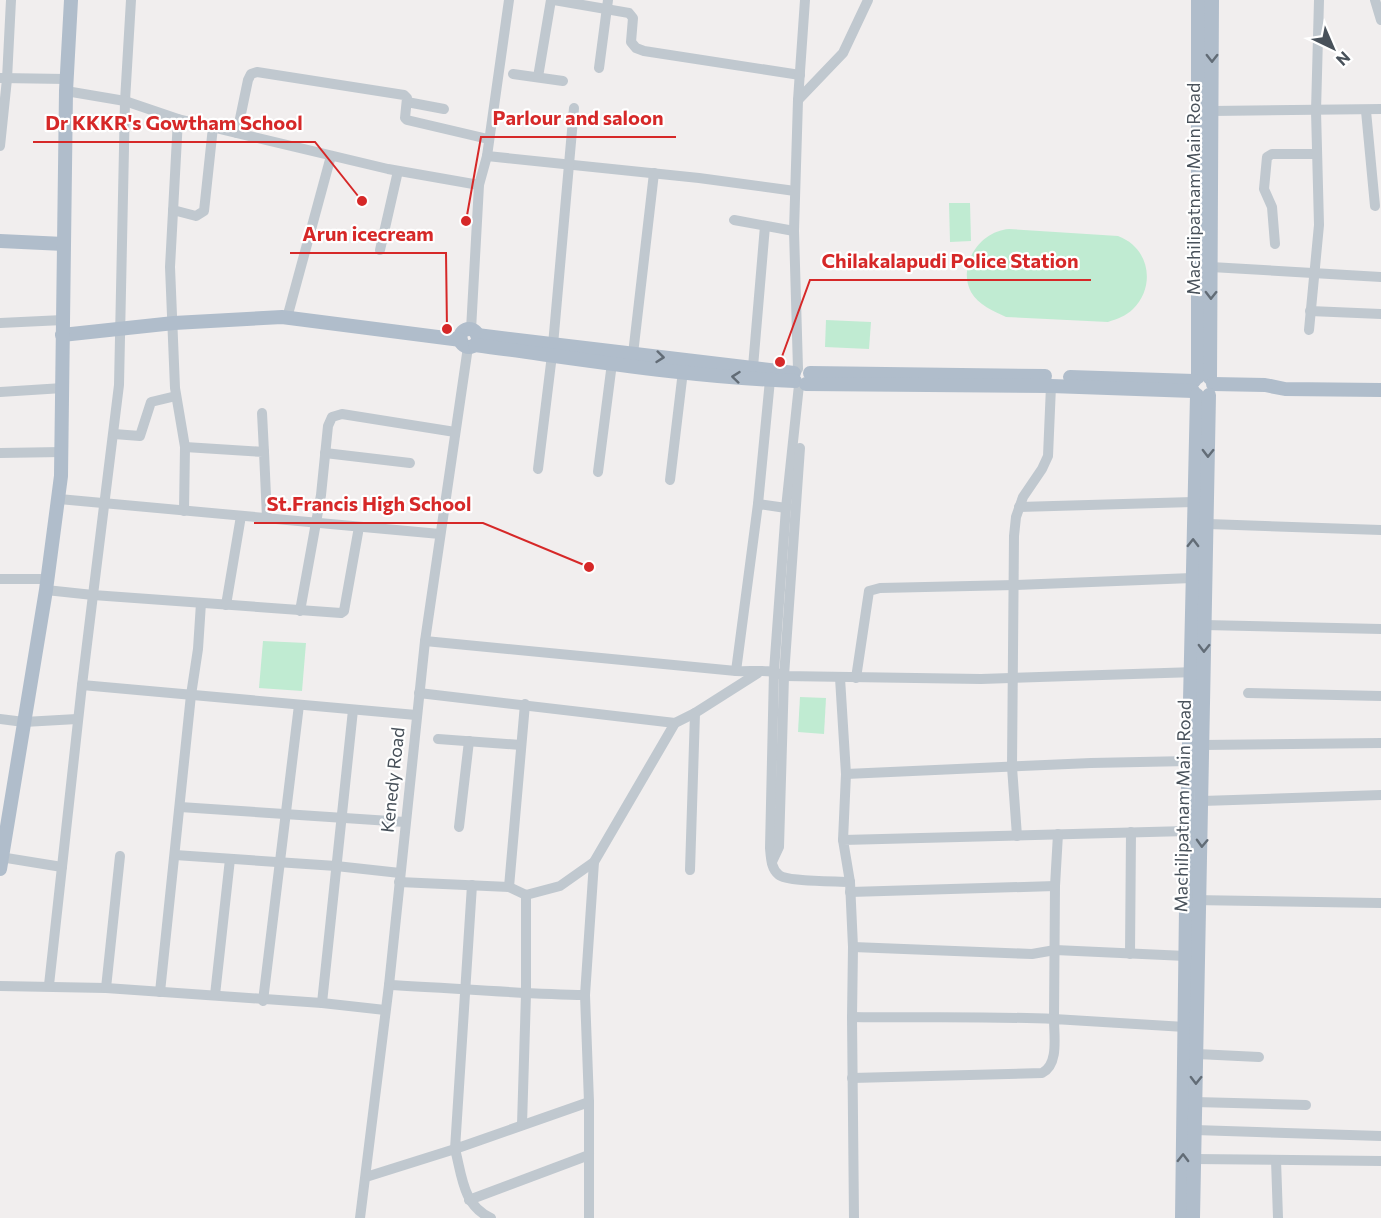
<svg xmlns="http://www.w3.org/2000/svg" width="1381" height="1218" viewBox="0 0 1381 1218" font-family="Commissioner,sans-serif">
	<rect width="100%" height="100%" fill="#f1eeee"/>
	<g fill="#c0ebd2">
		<polygon points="949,203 970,203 971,241 950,242"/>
		<path d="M 1009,229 L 1118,236 C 1150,248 1156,286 1133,309 C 1126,316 1117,319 1108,322 L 1006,317 C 994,311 978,305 971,292 C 957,265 980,231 1009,229 Z"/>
		<polygon points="826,320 871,322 869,349 825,347"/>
		<polygon points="263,641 306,643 302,691 259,688"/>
		<polygon points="800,697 826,698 824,734 798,732"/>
	</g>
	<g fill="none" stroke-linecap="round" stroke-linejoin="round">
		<g stroke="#c0c8cf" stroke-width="10">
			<polyline points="131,0 125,101 119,385 93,595 341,613 344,611 359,527"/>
			<polyline points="554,0 629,13 633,18 631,42 636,48 644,51 800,75"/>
			<polyline points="1375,0 1381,20"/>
			<polyline points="599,68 608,0"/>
			<polyline points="513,74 563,81"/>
			<polyline points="538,77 551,0"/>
			<polyline points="1,78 66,79"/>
			<polyline points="66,91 125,101 178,119 388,169 479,185"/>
			<polyline points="798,100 843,53 868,0"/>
			<polyline points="407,102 444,109"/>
			<polyline points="1212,111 1381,109"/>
			<polyline points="1366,111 1375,206"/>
			<polyline points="178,119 170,267 175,388 185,447 184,511"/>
			<polyline points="237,133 248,80 251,74 257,72 404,95 407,98 405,118 407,120 488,139"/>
			<polyline points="0,146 7,79 11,0"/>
			<polyline points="487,156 699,178 795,191"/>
			<polyline points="173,210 196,216 204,211 213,127"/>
			<polyline points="734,220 794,231"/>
			<polyline points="1275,244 1272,207 1264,189 1267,157 1272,154 1317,154"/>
			<polyline points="380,250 398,171"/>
			<polyline points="1211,267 1381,277"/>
			<polyline points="1310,311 1381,314"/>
			<polyline points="287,318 331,156"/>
			<polyline points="0,323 63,320"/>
			<polyline points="471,330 479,185 487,156 509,0"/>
			<polyline points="1309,330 1319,225 1316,111 1319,0"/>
			<polyline points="553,345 574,108"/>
			<polyline points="633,354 654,173"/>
			<polyline points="753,367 765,226"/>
			<polyline points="798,369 794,231 798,100 805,0"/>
			<path d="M 799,385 L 786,508 L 774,671 L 770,848 C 771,858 771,869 779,875 C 787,882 837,881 850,882 L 853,947 L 852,1017 L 854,1218"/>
			<polyline points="0,392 63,388"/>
			<polyline points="262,413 264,452"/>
			<polyline points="114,434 140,436 151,402 176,396"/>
			<polyline points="185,447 264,452 267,518"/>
			<polyline points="0,453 62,452"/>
			<polyline points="325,453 410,463"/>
			<polyline points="538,469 552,355"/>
			<polyline points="598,472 612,363"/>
			<polyline points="670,480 683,371"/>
			<polyline points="59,499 440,534"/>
			<polyline points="758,504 786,508"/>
			<polyline points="1019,507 1193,502"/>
			<polyline points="1208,524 1381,530"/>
			<polyline points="0,579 47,579"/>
			<polyline points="46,590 93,595 82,685"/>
			<polyline points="226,605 241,516"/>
			<polyline points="300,611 321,495 328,426 332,417 342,414 455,432"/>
			<polyline points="1204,625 1381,629"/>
			<path d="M 425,641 L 736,671 C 752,672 770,668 784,676 L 981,679 L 1196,672"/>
			<polyline points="736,671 758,504 770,380"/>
			<polyline points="840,678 846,774 843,840"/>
			<polyline points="856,678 869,591 880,588 1015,585 1192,578"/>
			<polyline points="419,693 675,723"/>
			<polyline points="1248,693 1381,696"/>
			<polyline points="0,719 24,722 77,719"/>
			<polyline points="438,739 521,745"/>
			<polyline points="1202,745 1381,743"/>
			<polyline points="846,774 1091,763 1189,761"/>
			<polyline points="1202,801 1381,795"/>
			<polyline points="180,807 405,822"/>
			<polyline points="459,827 469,741"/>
			<polyline points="1017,836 1012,767 1014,536 1016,517 1023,497 1042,469 1048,456 1051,386"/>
			<polyline points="175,855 336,866 400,873"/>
			<polyline points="0,857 62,867"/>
			<polyline points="772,862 779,847 784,676 800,448"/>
			<polyline points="690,870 695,713"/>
			<polyline points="399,882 509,887 526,895 560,886 594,862 675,723 695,713 758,673"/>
			<polyline points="850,882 843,840 1187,831"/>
			<polyline points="472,885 455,1149 589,1102"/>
			<polyline points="509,887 525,704"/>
			<polyline points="850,892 1055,886"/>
			<polyline points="1192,900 1381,903"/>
			<polyline points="853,947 1032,954 1055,950 1186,956"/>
			<polyline points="1130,954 1131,832"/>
			<polyline points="49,985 82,685 416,715"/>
			<path d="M 389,985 C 455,988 520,994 585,995"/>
			<polyline points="0,986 106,988 322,1003 385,1010"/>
			<polyline points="106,988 120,856"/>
			<polyline points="160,992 191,695 198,649 201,603"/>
			<polyline points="215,995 230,859"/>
			<polyline points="263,1001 299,705"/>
			<polyline points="322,1003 353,710"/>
			<path d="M 852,1017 C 919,1018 987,1016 1054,1019 L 1055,886 L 1058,834"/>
			<polyline points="1197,1054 1259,1057"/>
			<path d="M 852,1078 L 1042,1073 C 1059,1065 1054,1036 1054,1019 L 1185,1027"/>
			<polyline points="1195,1102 1306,1105"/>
			<polyline points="522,1125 526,994 526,895"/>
			<polyline points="1195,1130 1381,1136"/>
			<polyline points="1194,1159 1381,1161"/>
			<polyline points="1276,1160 1278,1218"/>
			<path d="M 366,1177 L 455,1149 C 462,1176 463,1206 491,1218"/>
			<polyline points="469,1200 589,1155"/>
			<polyline points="360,1218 389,985 425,641 468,347"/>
			<polyline points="589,1218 589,1102 585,995 594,862"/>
		</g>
		<g stroke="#b0bdcb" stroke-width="14">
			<polyline points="1198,0 1198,377"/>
			<polyline points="0,241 64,244"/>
			<circle cx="469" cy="338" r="9"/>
			<polyline points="62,335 174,323 282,317 461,340"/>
			<polyline points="477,335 794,373"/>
			<path d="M 475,345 C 581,359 688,377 795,381"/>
			<polyline points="810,373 1045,376"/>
			<polyline points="1070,377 1194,381"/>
			<polyline points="1210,378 1212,0"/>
			<polyline points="806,384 1051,386 1193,391"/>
			<polyline points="1213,384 1265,385 1285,389 1381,390"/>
			<polyline points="0,869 46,590 61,476 66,91 71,0"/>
			<polyline points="1182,1218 1187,831 1197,395"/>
			<path d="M 1193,1218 C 1197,943 1206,669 1209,395"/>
		</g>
	</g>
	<defs><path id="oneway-chevron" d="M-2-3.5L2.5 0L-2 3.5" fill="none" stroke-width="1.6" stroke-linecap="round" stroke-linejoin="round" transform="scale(1.5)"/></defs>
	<g stroke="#626c76">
		<use href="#oneway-chevron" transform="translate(1212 58) rotate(90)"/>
		<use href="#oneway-chevron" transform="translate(1211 295) rotate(91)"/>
		<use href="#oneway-chevron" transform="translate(660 357) rotate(6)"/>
		<use href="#oneway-chevron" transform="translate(736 377) rotate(-174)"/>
		<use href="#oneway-chevron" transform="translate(1208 453) rotate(91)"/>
		<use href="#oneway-chevron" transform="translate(1193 543) rotate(-89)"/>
		<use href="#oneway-chevron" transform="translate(1204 648) rotate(91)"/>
		<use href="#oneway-chevron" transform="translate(1202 843) rotate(92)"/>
		<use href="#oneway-chevron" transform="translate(1196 1080) rotate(91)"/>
		<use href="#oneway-chevron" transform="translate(1183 1158) rotate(-89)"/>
	</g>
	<g text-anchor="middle" stroke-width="4.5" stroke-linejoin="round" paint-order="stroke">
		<g font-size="18" fill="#48515a" stroke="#fff">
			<text transform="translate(1194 189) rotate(-90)" y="6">Machilipatnam Main Road</text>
			<text transform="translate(393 780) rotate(-84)" y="6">Kenedy Road</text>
			<text transform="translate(1183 806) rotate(-89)" y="6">Machilipatnam Main Road</text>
		</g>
	</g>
	<path fill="none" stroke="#d62828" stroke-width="2" d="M466 221L481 137H676M362 201L315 142H33M447 329L446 253H290M780 362L810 280H1091M589 567L483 523H254"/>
	<g fill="#d62828" stroke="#fff" stroke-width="2">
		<circle cx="466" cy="221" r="6"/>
		<circle cx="362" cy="201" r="6"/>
		<circle cx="447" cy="329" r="6"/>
		<circle cx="780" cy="362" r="6"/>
		<circle cx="589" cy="567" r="6"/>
	</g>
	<g font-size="20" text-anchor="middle" font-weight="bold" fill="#d62828" stroke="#fff" stroke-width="4.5" stroke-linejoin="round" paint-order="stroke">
		<text x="578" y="125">Parlour and saloon</text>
		<text x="174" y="130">Dr KKKR's Gowtham School</text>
		<text x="368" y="241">Arun icecream</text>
		<text x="950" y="268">Chilakalapudi Police Station</text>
		<text x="369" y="511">St.Francis High School</text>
	</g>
	<g transform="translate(1333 48) rotate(136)" stroke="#ffffff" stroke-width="4.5" paint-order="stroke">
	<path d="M0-4.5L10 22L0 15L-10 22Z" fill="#48515a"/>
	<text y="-9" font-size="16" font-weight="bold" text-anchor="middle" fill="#48515a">N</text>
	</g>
</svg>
